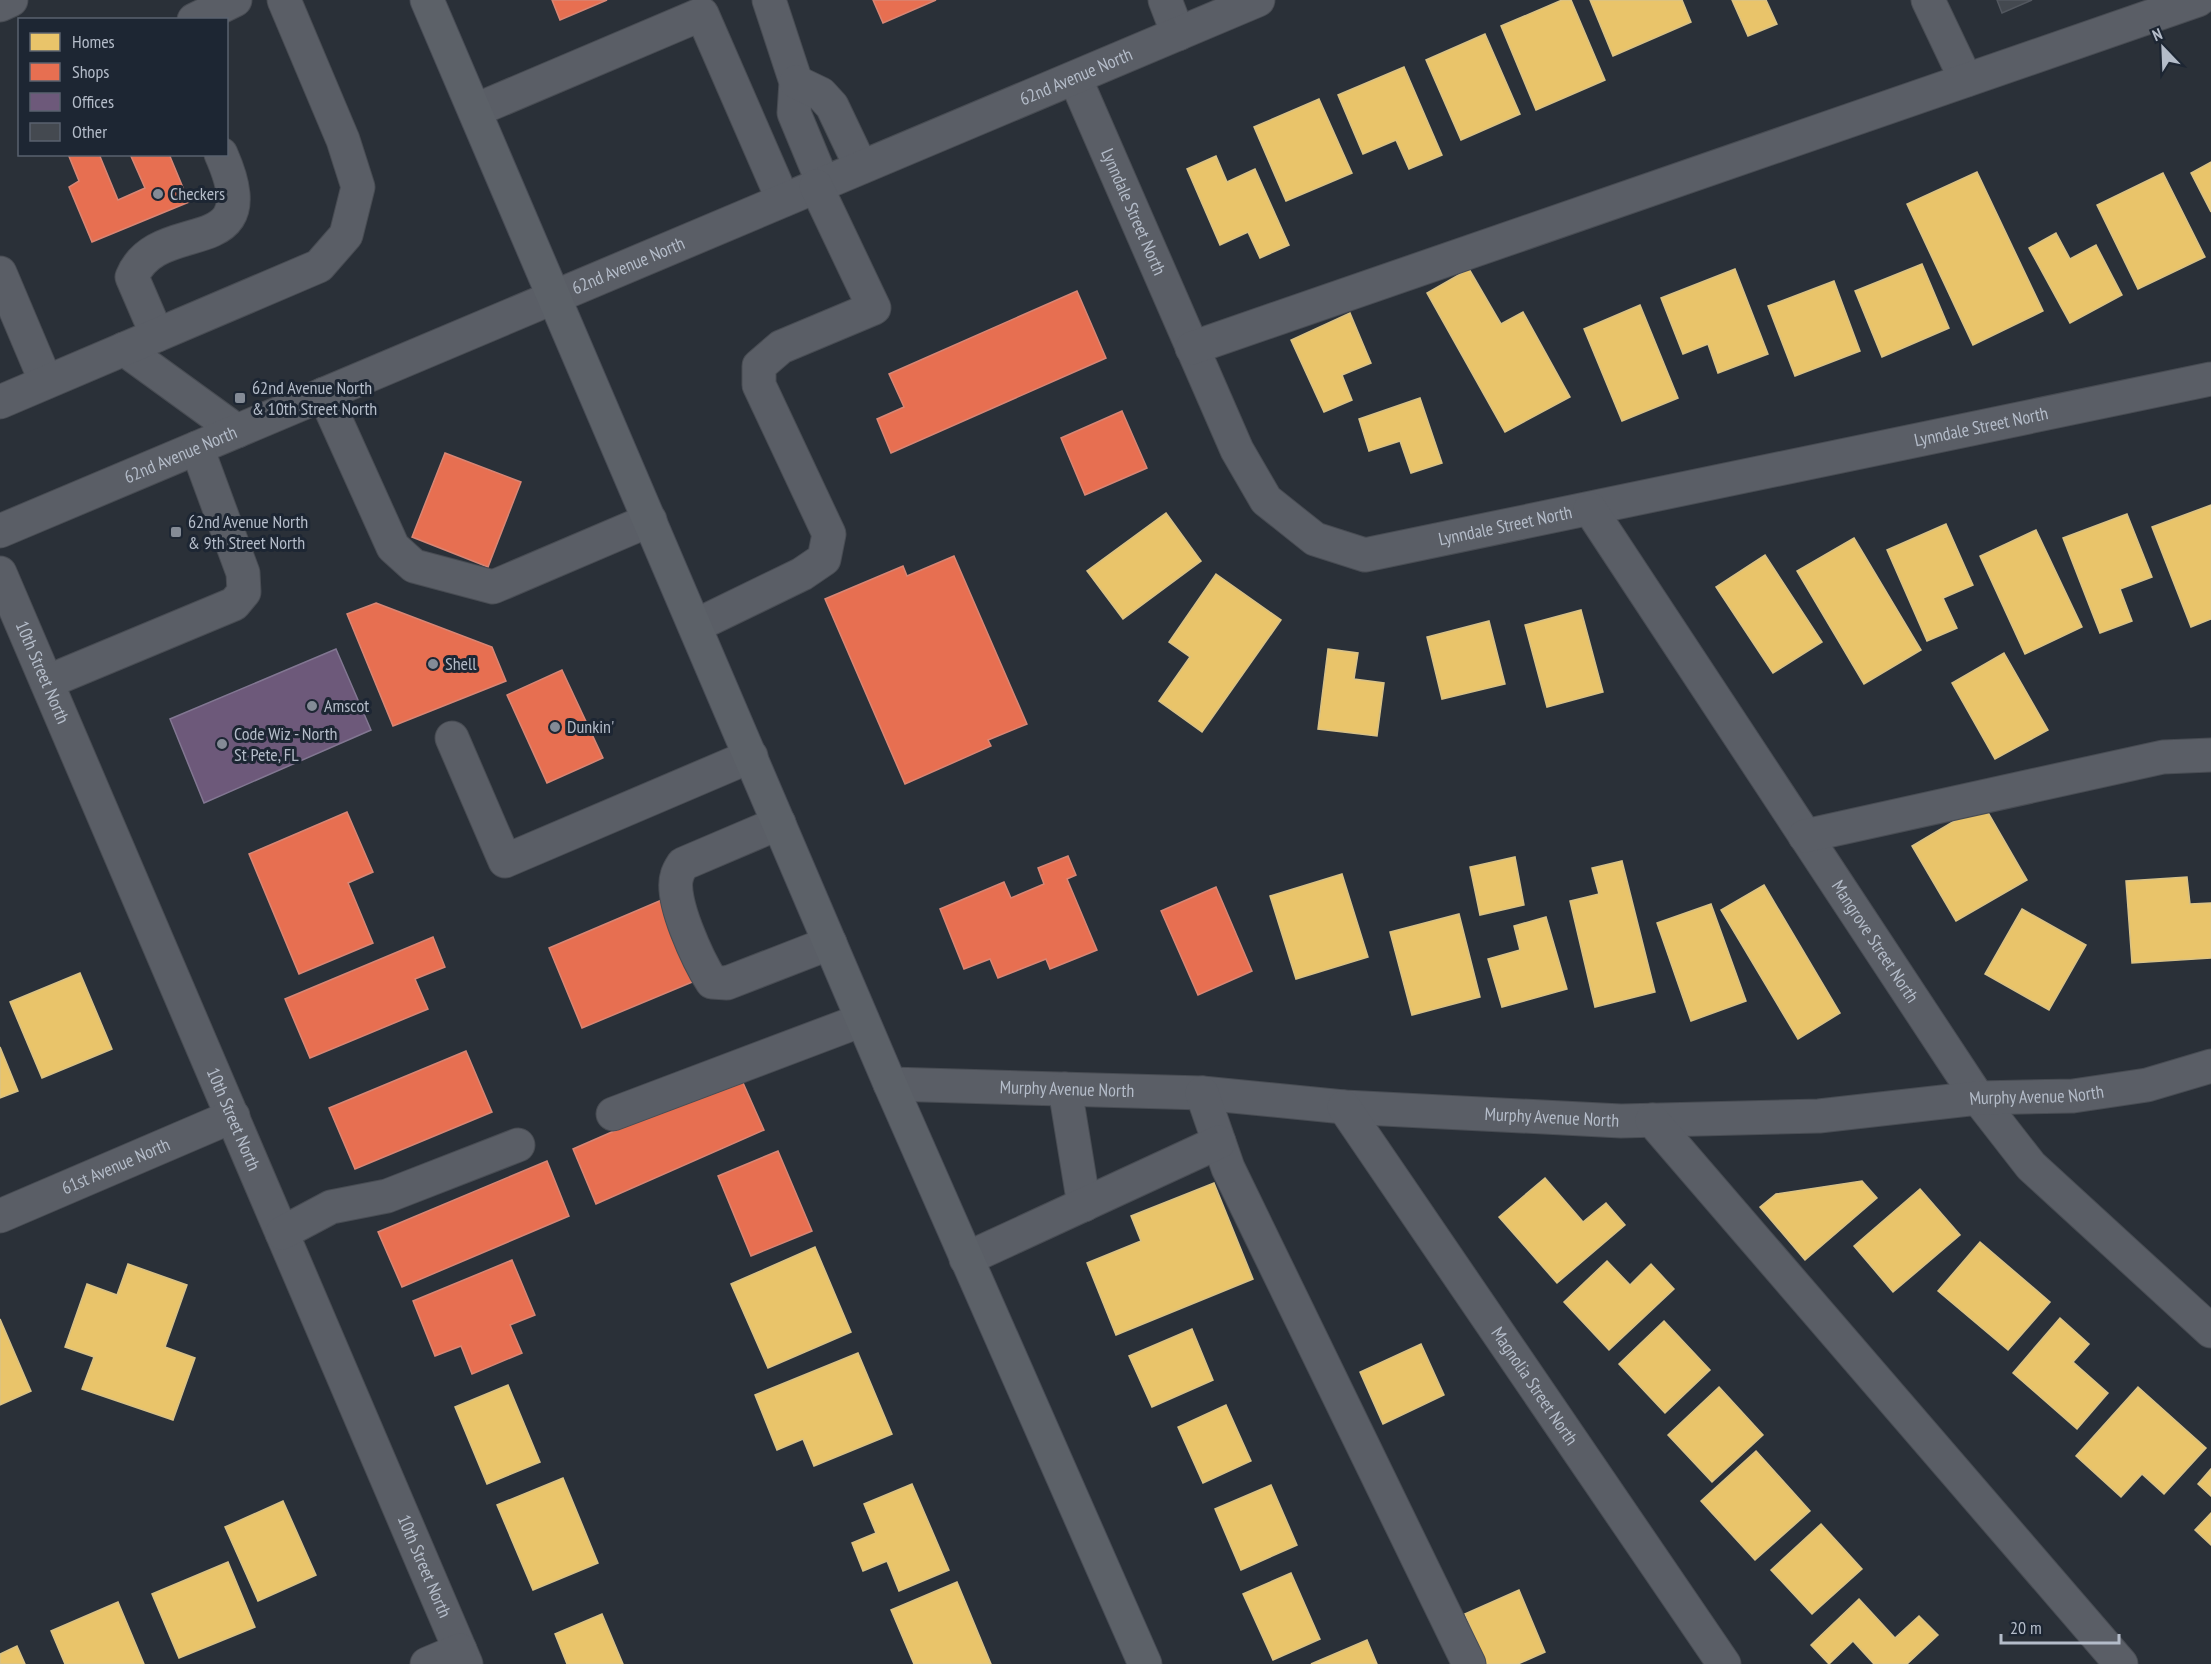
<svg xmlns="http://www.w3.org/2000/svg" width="2211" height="1664" viewBox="0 0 2211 1664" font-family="'PT Sans Narrow',sans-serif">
	<rect width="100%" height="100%" fill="#2a3038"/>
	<g fill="#e9c46a" stroke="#d9c286" stroke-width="1.5">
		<polygon points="1562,0 1571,0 1605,80 1536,110 1501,26"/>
		<polygon points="1590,0 1682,0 1691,22 1613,56"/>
		<polygon points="1732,0 1766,0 1777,24 1748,36"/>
		<polygon points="1485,34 1520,114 1461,140 1426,60"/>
		<polygon points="1404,67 1442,155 1409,169 1396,140 1363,154 1338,95"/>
		<polygon points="1319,99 1352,173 1286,201 1254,127"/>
		<polygon points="1216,156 1227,182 1255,169 1289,245 1260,258 1248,232 1220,245 1187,169"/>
		<polygon points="2211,162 2211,212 2191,173"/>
		<polygon points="1977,172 2043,311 1973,345 1907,204"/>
		<polygon points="2163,173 2205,257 2138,289 2097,205"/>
		<polygon points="2056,233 2070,259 2096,245 2122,295 2070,323 2029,248"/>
		<polygon points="1922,264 1949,328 1882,357 1855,291"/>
		<polygon points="1469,269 1501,324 1523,312 1570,397 1505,432 1427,293"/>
		<polygon points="1735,269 1768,354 1718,373 1708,344 1683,354 1661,298"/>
		<polygon points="1834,281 1860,351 1795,376 1768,306"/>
		<polygon points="1640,305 1678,398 1622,421 1584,329"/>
		<polygon points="1350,313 1371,363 1342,375 1352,400 1324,412 1291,340"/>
		<polygon points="1420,398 1442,463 1411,473 1400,441 1369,451 1359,419"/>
		<polygon points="2211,505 2211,619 2191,627 2152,527"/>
		<polygon points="1166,513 1201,561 1123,619 1087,571"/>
		<polygon points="2127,514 2152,577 2120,589 2132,621 2100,633 2063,538"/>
		<polygon points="1946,524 1973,585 1943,598 1957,628 1927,641 1887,550"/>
		<polygon points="2036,530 2082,627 2025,654 1980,556"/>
		<polygon points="1854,538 1921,650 1864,684 1797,571"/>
		<polygon points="1765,555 1822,642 1773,673 1716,587"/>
		<polygon points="1216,574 1281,620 1202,732 1159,701 1190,657 1169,642"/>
		<polygon points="1581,610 1603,692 1547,707 1525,625"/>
		<polygon points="1489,621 1505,684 1442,699 1427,637"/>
		<polygon points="1328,649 1358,653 1354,679 1384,683 1377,736 1318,729"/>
		<polygon points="2004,653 2048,730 1995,759 1952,683"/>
		<polygon points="1983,804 2027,880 1956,921 1912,846"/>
		<polygon points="1515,857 1524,905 1480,915 1470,867"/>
		<polygon points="1622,861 1655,992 1595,1007 1570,901 1599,894 1592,868"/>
		<polygon points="1342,874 1368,957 1296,979 1270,896"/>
		<polygon points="2187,877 2190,904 2211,903 2211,958 2132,963 2126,881"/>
		<polygon points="1764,885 1840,1013 1798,1039 1721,910"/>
		<polygon points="1711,904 1746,1001 1691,1021 1657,923"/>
		<polygon points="2022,909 2086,945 2049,1010 1985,974"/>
		<polygon points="1459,914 1480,997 1412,1015 1390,932"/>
		<polygon points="1546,917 1567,989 1502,1007 1488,959 1520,950 1514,926"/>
		<polygon points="80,973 112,1049 42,1078 10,1002"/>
		<polygon points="0,1047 18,1091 0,1098"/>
		<polygon points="1545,1178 1583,1222 1606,1203 1625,1225 1557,1283 1499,1217"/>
		<polygon points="1862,1181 1877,1198 1805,1260 1760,1207 1776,1194"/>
		<polygon points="1214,1183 1253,1279 1116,1335 1087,1263 1141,1241 1131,1216"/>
		<polygon points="1920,1189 1960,1235 1893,1292 1854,1246"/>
		<polygon points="1980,1242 2050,1302 2008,1350 1938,1291"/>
		<polygon points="815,1247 851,1332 768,1368 731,1284"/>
		<polygon points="1607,1261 1630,1285 1651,1264 1674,1289 1609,1350 1564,1302"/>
		<polygon points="128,1264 187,1285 165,1347 195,1358 173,1420 82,1389 94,1357 65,1347 87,1284 117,1295"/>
		<polygon points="2060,1318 2089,1344 2073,1362 2108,1393 2077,1429 2013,1373"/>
		<polygon points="0,1319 31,1391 0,1405"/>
		<polygon points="1664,1321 1710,1370 1665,1413 1619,1364"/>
		<polygon points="1192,1329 1213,1380 1152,1407 1129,1356"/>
		<polygon points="1421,1344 1444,1395 1383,1424 1360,1372"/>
		<polygon points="858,1353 892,1434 814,1466 803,1439 777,1450 755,1395"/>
		<polygon points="508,1385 540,1462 487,1484 455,1407"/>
		<polygon points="1719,1387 1763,1435 1712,1482 1668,1435"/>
		<polygon points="2138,1387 2206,1448 2164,1494 2142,1474 2121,1497 2076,1456"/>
		<polygon points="1226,1405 1251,1461 1203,1483 1178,1427"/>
		<polygon points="1756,1451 1810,1511 1755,1560 1701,1501"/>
		<polygon points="2211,1469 2211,1496 2198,1484"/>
		<polygon points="563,1478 598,1563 533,1590 497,1505"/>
		<polygon points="912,1484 949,1570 899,1591 887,1561 863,1571 852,1543 876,1533 864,1504"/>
		<polygon points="1271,1485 1297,1545 1241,1570 1215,1509"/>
		<polygon points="283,1501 316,1575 258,1601 225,1527"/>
		<polygon points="2211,1513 2211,1545 2195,1530"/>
		<polygon points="1821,1524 1862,1569 1812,1614 1771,1570"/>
		<polygon points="228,1562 255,1627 179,1658 152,1594"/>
		<polygon points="1291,1573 1320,1639 1273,1660 1243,1594"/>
		<polygon points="957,1582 991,1664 914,1664 891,1610"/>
		<polygon points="1519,1590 1545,1652 1518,1664 1486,1664 1465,1614"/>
		<polygon points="1859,1599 1895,1638 1919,1616 1938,1635 1907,1664 1874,1664 1853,1641 1829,1664 1811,1645"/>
		<polygon points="118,1602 144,1664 65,1664 51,1631"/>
		<polygon points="602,1614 623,1664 567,1664 555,1634"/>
		<polygon points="1367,1640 1377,1664 1311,1664"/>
		<polygon points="17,1646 25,1664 0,1664 0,1654"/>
	</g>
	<g fill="#e76f51" stroke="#d88675" stroke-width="1.5">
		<polygon points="552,0 607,0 560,20"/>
		<polygon points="873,0 936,0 883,23"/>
		<polygon points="68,154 99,154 118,200 145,188 130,154 169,154 189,202 92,242 69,187 79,181"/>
		<polygon points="1077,291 1106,358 891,453 877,419 904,407 889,374"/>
		<polygon points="1122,411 1147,468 1085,495 1061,438"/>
		<polygon points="445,453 521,482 488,567 412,537"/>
		<polygon points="954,556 1027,724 988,740 991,746 905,784 825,599 903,566 907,576"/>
		<polygon points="376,603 492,647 506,681 393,726 347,614"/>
		<polygon points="562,670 603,758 547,783 507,695"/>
		<polygon points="347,812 373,872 348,883 373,943 299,974 249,854"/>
		<polygon points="1068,856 1076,875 1067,879 1097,950 1050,969 1046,959 998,978 990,959 964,969 940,909 1004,882 1011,898 1044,884 1038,868"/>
		<polygon points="1216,887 1252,971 1198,995 1161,911"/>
		<polygon points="664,899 697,980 582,1028 549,948"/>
		<polygon points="433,937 445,967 415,979 428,1009 310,1058 285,999"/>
		<polygon points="466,1051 492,1112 355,1169 329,1108"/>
		<polygon points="740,1076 764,1130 596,1204 573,1149"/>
		<polygon points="778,1151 812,1231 751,1256 718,1176"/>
		<polygon points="547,1161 569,1216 402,1287 378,1232"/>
		<polygon points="512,1260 535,1315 510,1325 522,1353 472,1374 461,1346 435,1356 413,1301"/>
	</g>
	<polygon fill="#6d597a" stroke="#827792" stroke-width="1.5" points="336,649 371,730 204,803 170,719"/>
	<polygon fill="#444950" stroke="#52575f" stroke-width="1.5" points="1997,0 2032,0 2002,13"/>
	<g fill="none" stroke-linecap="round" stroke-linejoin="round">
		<defs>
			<g id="minor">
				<polyline points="769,0 796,82 794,113 823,183"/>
				<polyline points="1165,0 1178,34"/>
				<polyline points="1928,0 1966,80"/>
				<polyline points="0,5 11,0"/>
				<polyline points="194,20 235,0"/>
				<path id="s1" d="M 1075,78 L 1237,450 L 1266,500 L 1315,539 L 1365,555 L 2211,379"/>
				<polyline points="796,82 821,94 832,106 861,167"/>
				<polyline points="476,110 702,14 783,200"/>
				<polyline points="0,273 46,382"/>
				<path d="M 157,335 L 132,277 C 158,213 270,265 221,154"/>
				<polyline points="1192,348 2198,0"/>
				<polyline points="124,349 237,431"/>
				<polyline points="324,394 393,547 414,566 493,587 650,520"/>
				<polyline points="0,402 319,266 346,235 358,187 343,140 284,0"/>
				<path id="s2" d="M 1590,509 L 1978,1098 L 2031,1166 L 2211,1331"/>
				<path id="s3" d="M 0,531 L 1258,0"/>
				<path id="s4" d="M 0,573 L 466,1664"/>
				<polyline points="695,626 802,574 824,559 829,534 759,385 759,366 781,347 874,308 816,186"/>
				<polyline points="47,682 234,604 244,592 243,573 197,448"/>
				<polyline points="452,738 505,861 751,756"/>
				<path d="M 779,823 L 683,864 C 681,867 678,872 677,876 C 669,899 699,962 712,982 L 727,983 L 830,943"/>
				<polyline points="1805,836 2163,757 2211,755"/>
				<path id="s5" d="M 890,1084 L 1202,1093 L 1344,1107 L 1621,1121 L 1819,1116 L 1978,1098 L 2073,1096 L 2147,1085 L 2211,1066"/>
				<polyline points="1065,1089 1084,1205"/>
				<polyline points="1202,1093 1228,1168 1469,1664"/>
				<path id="s6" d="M 1344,1107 L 1724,1664"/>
				<polyline points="613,1114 862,1020"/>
				<polyline points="1652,1120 2121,1664"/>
				<path id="s7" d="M 0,1216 L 233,1116"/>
				<polyline points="282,1233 331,1207 387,1196 518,1145"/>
				<polyline points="966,1259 1219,1142"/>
				<polyline points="427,1664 460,1650"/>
			</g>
			<polyline id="major" points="427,0 890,1084 1145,1664"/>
		</defs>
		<use href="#minor" stroke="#484c53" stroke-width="35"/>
		<use href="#major" stroke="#484c55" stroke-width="35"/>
		<use href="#minor" stroke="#5a5e66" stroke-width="33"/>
		<use href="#major" stroke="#5c6168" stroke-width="33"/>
	</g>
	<g fill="#848b96" stroke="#1d2633" stroke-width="2">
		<circle cx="158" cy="194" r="6"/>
		<rect x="234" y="392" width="12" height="12" rx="3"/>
		<rect x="170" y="526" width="12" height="12" rx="3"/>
		<circle cx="433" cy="664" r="6"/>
		<circle cx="312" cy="706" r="6"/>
		<circle cx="555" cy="727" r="6"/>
		<circle cx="222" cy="744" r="6"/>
	</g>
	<g text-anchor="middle" stroke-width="6" stroke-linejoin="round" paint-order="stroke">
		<g font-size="18" fill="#b4bcc9" stroke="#1d2633">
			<text dy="6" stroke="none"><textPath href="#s3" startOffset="1168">62nd Avenue North</textPath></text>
			<text dy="6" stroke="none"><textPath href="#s1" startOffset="146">Lynndale Street North</textPath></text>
			<text dy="6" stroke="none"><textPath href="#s3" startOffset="682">62nd Avenue North</textPath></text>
			<text dy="6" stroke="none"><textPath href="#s1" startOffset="1208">Lynndale Street North</textPath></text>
			<text dy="6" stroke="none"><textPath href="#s3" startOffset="196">62nd Avenue North</textPath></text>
			<text dy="6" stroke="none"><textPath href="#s1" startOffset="722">Lynndale Street North</textPath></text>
			<text dy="6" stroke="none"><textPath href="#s4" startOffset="108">10th Street North</textPath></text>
			<text dy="6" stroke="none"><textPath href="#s2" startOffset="518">Mangrove Street North</textPath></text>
			<text dy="6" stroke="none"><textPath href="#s5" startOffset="177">Murphy Avenue North</textPath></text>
			<text dy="6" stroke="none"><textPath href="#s5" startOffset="1149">Murphy Avenue North</textPath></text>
			<text dy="6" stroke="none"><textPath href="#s5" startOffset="663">Murphy Avenue North</textPath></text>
			<text dy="6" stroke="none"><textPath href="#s4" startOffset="594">10th Street North</textPath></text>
			<text dy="6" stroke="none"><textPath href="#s7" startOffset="126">61st Avenue North</textPath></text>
			<text dy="6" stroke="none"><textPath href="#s6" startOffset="338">Magnolia Street North</textPath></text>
			<text dy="6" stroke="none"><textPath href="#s4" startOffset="1080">10th Street North</textPath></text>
		</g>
		<g font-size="18" fill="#b4bcc9" stroke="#1d2633" text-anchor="start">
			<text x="170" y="200">Checkers</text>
			<text x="252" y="394">62nd Avenue North<tspan x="252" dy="21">&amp; 10th Street North</tspan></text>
			<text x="188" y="528">62nd Avenue North<tspan x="188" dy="21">&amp; 9th Street North</tspan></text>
			<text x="445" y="670">Shell</text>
			<text x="324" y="712">Amscot</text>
			<text x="567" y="733">Dunkin'</text>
			<text x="234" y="740">Code Wiz - North<tspan x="234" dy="21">St Pete, FL</tspan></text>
		</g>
	</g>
	<rect x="18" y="18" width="210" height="138" fill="#1d2633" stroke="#59626f" stroke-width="1.5"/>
	<rect x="30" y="33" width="30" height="18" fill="#e9c46a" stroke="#59626f" stroke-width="1.5"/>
	<text x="72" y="48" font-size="18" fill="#b4bcc9">Homes</text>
	<rect x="30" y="63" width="30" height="18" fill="#e76f51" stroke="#59626f" stroke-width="1.5"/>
	<text x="72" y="78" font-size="18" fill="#b4bcc9">Shops</text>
	<rect x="30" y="93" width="30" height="18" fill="#6d597a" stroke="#59626f" stroke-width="1.5"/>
	<text x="72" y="108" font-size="18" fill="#b4bcc9">Offices</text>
	<rect x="30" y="123" width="30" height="18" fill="#444950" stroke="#59626f" stroke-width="1.5"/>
	<text x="72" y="138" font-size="18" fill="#b4bcc9">Other</text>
	<g transform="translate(2163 48) rotate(337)" stroke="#1d2633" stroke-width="4.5" paint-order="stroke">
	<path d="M0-4.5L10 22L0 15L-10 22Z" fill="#b4bcc9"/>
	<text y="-9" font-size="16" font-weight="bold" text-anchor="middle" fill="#b4bcc9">N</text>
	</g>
	<path d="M2001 1634v9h118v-9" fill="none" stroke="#b4bcc9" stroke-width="3"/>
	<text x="2010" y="1634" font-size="18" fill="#b4bcc9" stroke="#1d2633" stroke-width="4.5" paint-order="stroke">20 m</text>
</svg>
